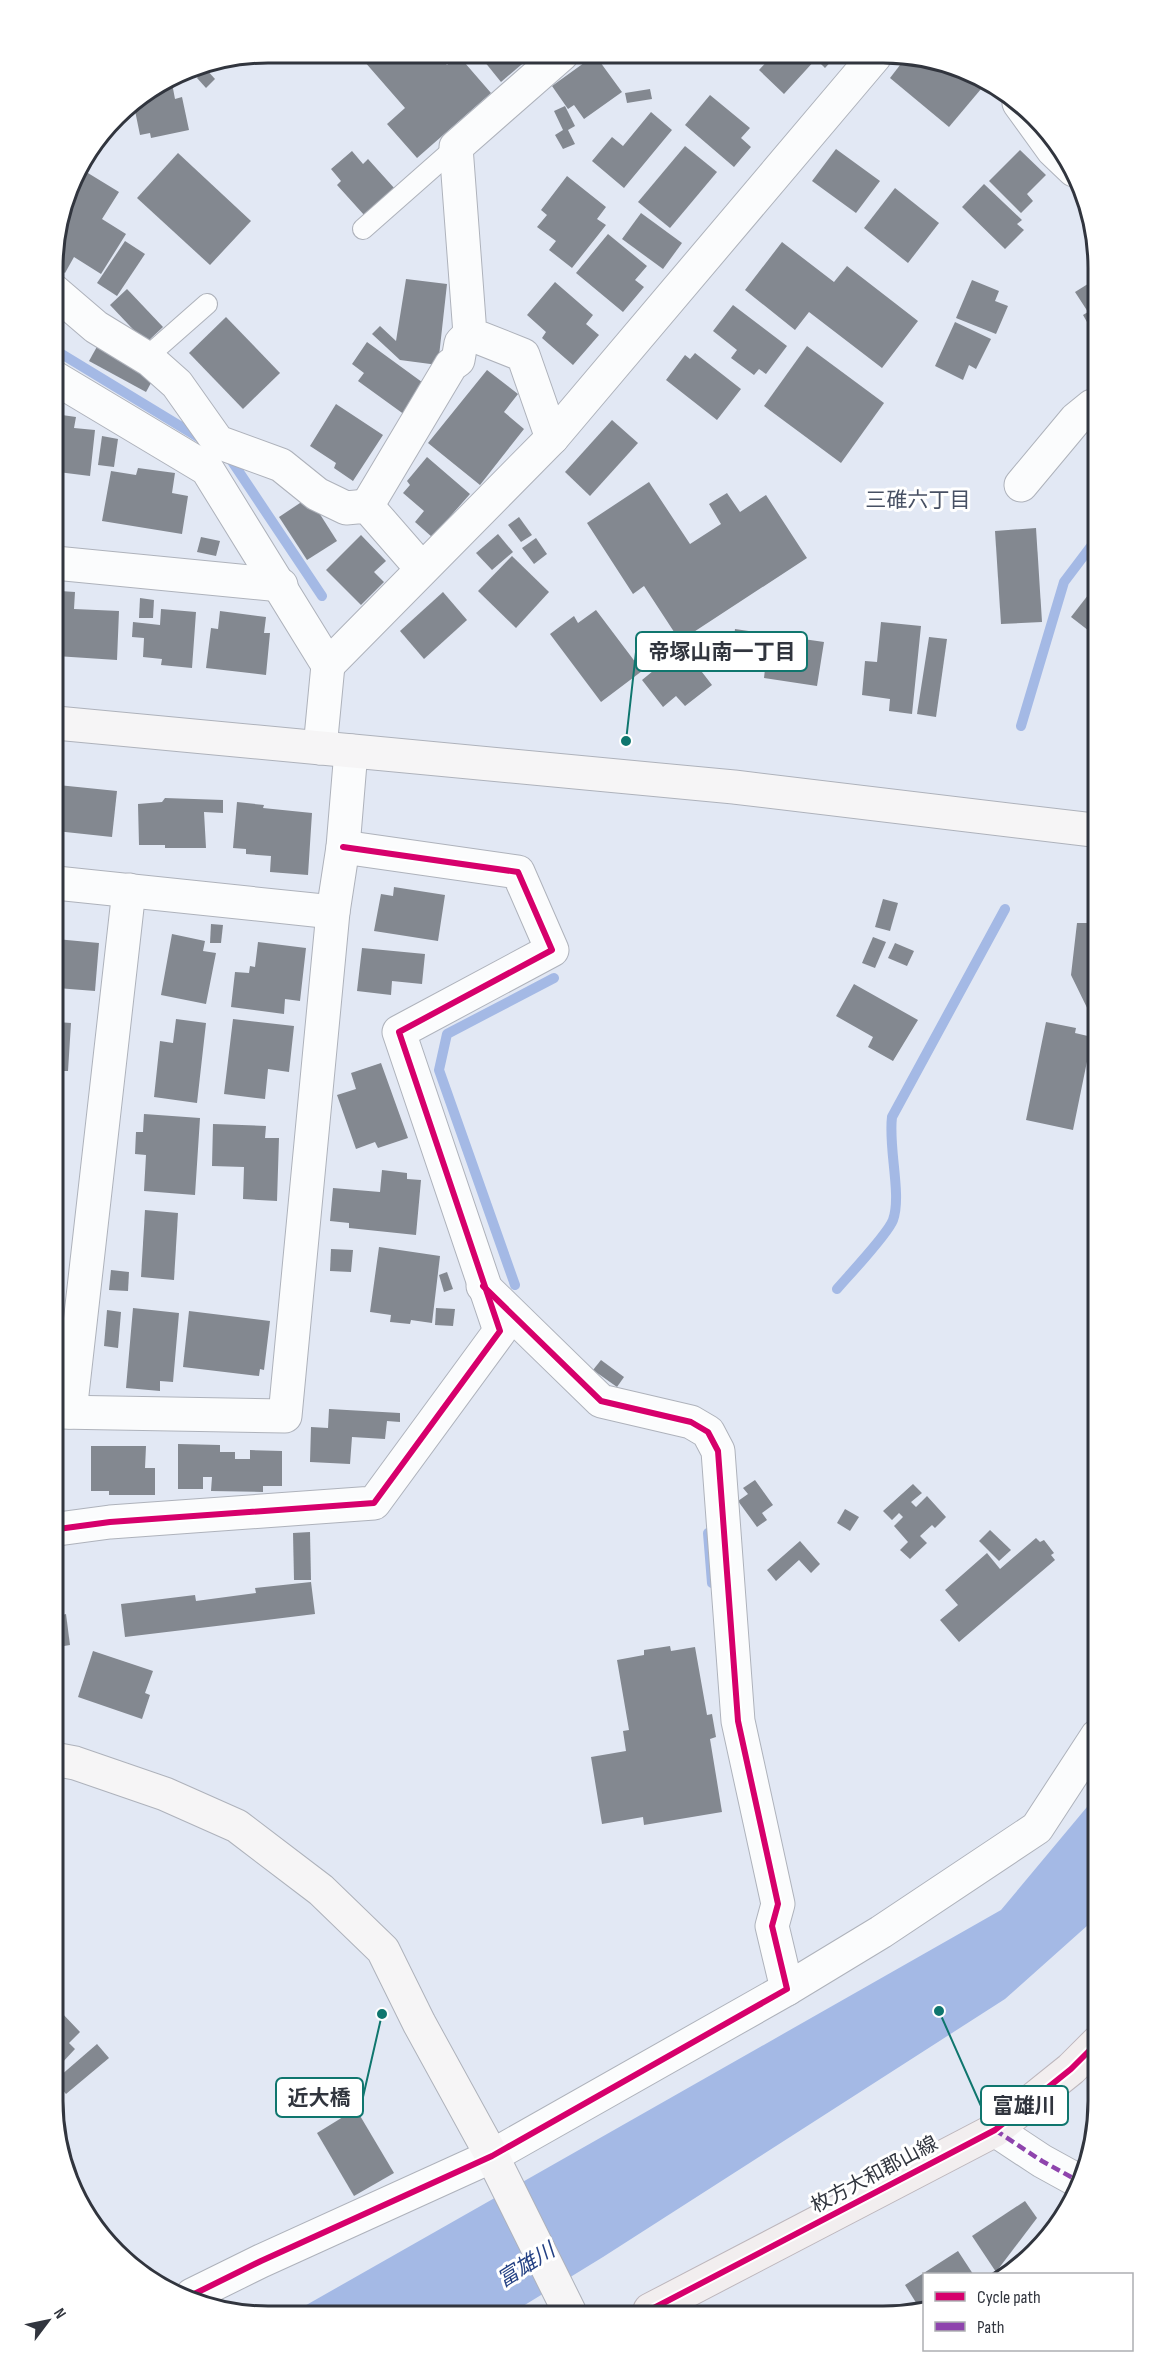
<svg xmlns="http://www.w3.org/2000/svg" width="1151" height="2369" viewBox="0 0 1151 2369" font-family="'Sofia Sans Condensed','Noto Sans JP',sans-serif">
	<rect width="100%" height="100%" fill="#e2e8f4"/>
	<polygon fill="#a4b9e5" points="1097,1795 1097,1917 1005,1999 603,2257 515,2311 294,2312 1001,1910"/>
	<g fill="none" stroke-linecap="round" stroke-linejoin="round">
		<g stroke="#a4b9e5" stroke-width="10">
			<polyline points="55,350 203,440"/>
			<polyline points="229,457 322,596"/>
			<polyline points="1021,726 1064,582 1092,545"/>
			<polyline points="515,1285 439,1070 447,1034 554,978"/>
			<path d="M 837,1289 C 849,1275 888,1234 893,1220 C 902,1195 888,1148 892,1117 L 1005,909"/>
			<polyline points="708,1533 712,1583"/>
		</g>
	</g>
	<g fill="#838890">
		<polygon points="373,53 437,54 447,65 458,55 491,93 417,158 387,124 405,108 364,61"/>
		<polygon points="492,54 534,54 501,82 484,61"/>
		<polygon points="595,55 622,92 584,119 574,105 568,109 552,86"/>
		<polygon points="772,56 836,56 825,68 816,59 784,94 759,70"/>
		<polygon points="907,56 925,57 968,78 981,89 949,127 890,78"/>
		<polygon points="206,69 215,79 206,88 197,78"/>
		<polygon points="171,78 175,99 182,97 189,130 151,138 150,133 140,135 133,101"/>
		<polygon points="650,89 652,99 627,103 625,93"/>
		<polygon points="710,95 750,128 741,138 751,147 734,167 685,125"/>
		<polygon points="565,106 575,126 568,130 575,144 563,149 555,135 563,130 554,111"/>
		<polygon points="651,112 672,130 624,188 592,161 612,137 623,146"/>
		<polygon points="685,146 717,172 670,228 638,202"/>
		<polygon points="836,149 880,181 856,213 812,181"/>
		<polygon points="1020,150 1046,175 1027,194 1033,201 1021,213 989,181"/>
		<polygon points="352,151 363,164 368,159 395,189 365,216 337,185 341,181 331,169"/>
		<polygon points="178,153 251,221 210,265 137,198"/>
		<polygon points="83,170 119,192 102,219 126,234 101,274 74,257 65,273 54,266 54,240 69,192"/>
		<polygon points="567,176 606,207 597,219 606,225 572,268 549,250 556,241 537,227 547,215 541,210"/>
		<polygon points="984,184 1022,220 1017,224 1024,230 1005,249 962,207"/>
		<polygon points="895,188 939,223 908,263 864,228"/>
		<polygon points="641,213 682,243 663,269 622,239"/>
		<polygon points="608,234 647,266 635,280 644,287 623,312 576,273"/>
		<polygon points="125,241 145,254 117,296 97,283"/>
		<polygon points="782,242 834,282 847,266 918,321 882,368 809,312 795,330 745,290"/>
		<polygon points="406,279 447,284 438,365 400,360 372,334 380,326 396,341"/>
		<polygon points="972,280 999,291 995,301 1008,306 996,334 956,318"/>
		<polygon points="555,282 593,315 586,324 599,335 573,365 542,338 546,332 527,315"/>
		<polygon points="1091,282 1091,329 1083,315 1088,312 1075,292"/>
		<polygon points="127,289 163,327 146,343 110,305"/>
		<polygon points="733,305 787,346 766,374 759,369 754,375 731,358 737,350 713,331"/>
		<polygon points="226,317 280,373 243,409 189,353"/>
		<polygon points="955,322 991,339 976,369 969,365 963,380 935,366"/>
		<polygon points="367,342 426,385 405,415 358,381 364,373 352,364"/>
		<polygon points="99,343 156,374 146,392 89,361"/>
		<polygon points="807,346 884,403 841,463 764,406"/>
		<polygon points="695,353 741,389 717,420 666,380 685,355 690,359"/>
		<polygon points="487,370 518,394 504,412 524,429 480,485 428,443"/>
		<polygon points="336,404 383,435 353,481 334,468 336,463 310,446"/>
		<polygon points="55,414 76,417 74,428 95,430 90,476 58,472 60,463 55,463"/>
		<polygon points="612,420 638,443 590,496 565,472"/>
		<polygon points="102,436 118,439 114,467 98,465"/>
		<polygon points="427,457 470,494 432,537 415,522 424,511 403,493 410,485 407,481"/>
		<polygon points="138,468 175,473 172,493 188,496 182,534 102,521 111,471 136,475"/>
		<polygon points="649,482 690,544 721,524 709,504 727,493 740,512 766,495 807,558 680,641 644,586 633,594 587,523"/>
		<polygon points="309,497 337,541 307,560 279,517"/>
		<polygon points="519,517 532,535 521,542 508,525"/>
		<polygon points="1036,528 1042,622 1001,624 995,531"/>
		<polygon points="498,534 513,552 492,570 476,553"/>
		<polygon points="361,535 386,561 374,572 384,582 361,605 326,570"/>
		<polygon points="201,537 220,541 216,556 197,552"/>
		<polygon points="536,538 547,554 534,564 522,548"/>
		<polygon points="512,556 549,592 516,628 478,591"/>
		<polygon points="1092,590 1093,634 1071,617"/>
		<polygon points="60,591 75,592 74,609 119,611 117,660 56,656 56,608 59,608"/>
		<polygon points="443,592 467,620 424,659 400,631"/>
		<polygon points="140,598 154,600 153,618 139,618"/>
		<polygon points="161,609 196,612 192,668 161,665 162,659 143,657 144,638 132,637 133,622 160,625"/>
		<polygon points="596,610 642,671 601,702 550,634 574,616 578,623"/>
		<polygon points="220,611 266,617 264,633 270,633 266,675 206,668 211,628 218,629"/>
		<polygon points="881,622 921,626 912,714 889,711 890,699 862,695 865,661 877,662"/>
		<polygon points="735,629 824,642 817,686 764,678 765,669 731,664"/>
		<polygon points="929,637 947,639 936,717 917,714"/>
		<polygon points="662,640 673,654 677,651 689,667 695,663 712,685 685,706 676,696 663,707 642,680 653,671 642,656"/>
		<polygon points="58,785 117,791 112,837 56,831"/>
		<polygon points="165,798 223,800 223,813 204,812 206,848 165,848 165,845 139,845 138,804 162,802"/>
		<polygon points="237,802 264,805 263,808 312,813 308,875 270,872 271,856 246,854 246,849 233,848"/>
		<polygon points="394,887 445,895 438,941 374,931 381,894 393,896"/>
		<polygon points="883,899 898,903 890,931 875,927"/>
		<polygon points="1090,919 1094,921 1094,1022 1071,975 1077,923 1089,923"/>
		<polygon points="211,924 223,925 221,943 210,943"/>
		<polygon points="172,934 205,941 203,951 216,953 206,1004 161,995"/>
		<polygon points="873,937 886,942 875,968 862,963"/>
		<polygon points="56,939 99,943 95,991 57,988"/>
		<polygon points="258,942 306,948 300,1001 285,999 284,1014 231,1007 235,972 249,973 250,966 255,967"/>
		<polygon points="895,943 914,951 907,966 888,958"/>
		<polygon points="362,948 425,954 422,984 392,981 391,995 357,991"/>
		<polygon points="854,984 918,1020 893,1061 868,1047 873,1037 836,1016"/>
		<polygon points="176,1019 206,1023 197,1103 154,1097 160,1041 173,1043"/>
		<polygon points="233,1019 294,1026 289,1072 268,1069 265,1099 224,1094"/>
		<polygon points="57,1022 71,1023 68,1071 57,1071"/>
		<polygon points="1046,1022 1076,1028 1075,1033 1092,1037 1073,1130 1026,1120"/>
		<polygon points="381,1063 408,1138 378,1148 375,1142 356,1149 337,1095 356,1089 351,1073"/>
		<polygon points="144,1114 200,1118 195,1195 144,1191 146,1155 135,1154 136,1132 143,1132"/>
		<polygon points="213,1124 266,1126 265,1138 279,1138 277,1201 243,1199 244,1167 212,1166"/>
		<polygon points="382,1170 407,1173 407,1179 421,1180 416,1235 349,1228 349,1223 330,1221 333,1188 380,1192"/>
		<polygon points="145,1210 178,1213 174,1280 141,1277"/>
		<polygon points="379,1247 440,1256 432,1323 411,1320 410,1324 390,1322 391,1315 370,1312"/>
		<polygon points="331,1249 353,1250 351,1272 330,1271"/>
		<polygon points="111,1270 129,1272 128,1291 109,1290"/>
		<polygon points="447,1272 453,1289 444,1292 439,1275"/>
		<polygon points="133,1308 179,1313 173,1382 160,1381 160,1391 126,1388"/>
		<polygon points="436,1308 455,1309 453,1326 435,1325"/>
		<polygon points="107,1310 121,1312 118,1348 104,1346"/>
		<polygon points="189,1311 270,1321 264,1370 260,1369 259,1376 183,1367"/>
		<polygon points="601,1360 624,1377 617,1387 593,1370"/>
		<polygon points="329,1409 400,1413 400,1422 387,1421 385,1439 352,1437 350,1464 310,1462 311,1427 328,1428"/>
		<polygon points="178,1444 220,1445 220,1452 235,1452 235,1459 250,1459 250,1450 282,1451 282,1486 263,1486 263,1492 211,1491 212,1477 203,1477 203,1489 178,1489"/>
		<polygon points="91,1446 146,1446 145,1468 155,1468 155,1495 109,1495 109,1491 91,1491"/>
		<polygon points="755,1480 773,1505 762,1513 767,1520 757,1527 738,1501 748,1494 743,1488"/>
		<polygon points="913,1484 922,1493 911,1502 916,1507 927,1496 946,1517 935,1528 932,1525 920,1536 927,1543 910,1559 900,1550 908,1542 894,1526 903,1517 899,1513 892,1520 883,1511"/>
		<polygon points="845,1509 859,1517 850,1531 837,1523"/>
		<polygon points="990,1530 1011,1550 999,1561 979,1541"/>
		<polygon points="310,1532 311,1580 294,1580 293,1533"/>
		<polygon points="1036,1538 1040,1542 1044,1540 1054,1553 1051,1555 1055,1560 959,1642 940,1620 958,1605 945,1590 987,1553 1000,1569"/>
		<polygon points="800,1541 820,1564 811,1573 799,1560 776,1581 767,1570"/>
		<polygon points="311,1582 315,1614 125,1637 121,1604 195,1595 196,1601 256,1593 255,1588"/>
		<polygon points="66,1614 70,1645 58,1647 58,1616"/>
		<polygon points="670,1646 671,1651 695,1647 707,1715 712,1714 716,1737 710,1739 722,1812 644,1825 643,1817 602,1824 591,1757 626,1751 623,1731 629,1730 617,1660 644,1655 644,1650"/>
		<polygon points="93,1651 153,1671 145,1693 150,1695 142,1719 78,1697"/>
		<polygon points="60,2011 80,2032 69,2043 75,2049 60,2065"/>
		<polygon points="97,2044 109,2058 66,2094 60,2087 60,2076"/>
		<polygon points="356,2109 394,2173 354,2196 317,2133"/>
		<polygon points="1025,2201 1037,2218 996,2272 972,2236"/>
		<polygon points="958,2251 973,2274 924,2274 924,2309 920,2309 905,2285"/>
	</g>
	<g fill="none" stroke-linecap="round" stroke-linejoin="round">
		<defs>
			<g id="lane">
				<polyline points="363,229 456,147"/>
				<polyline points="150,360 157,348 207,304"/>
			</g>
			<g id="street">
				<polyline points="1019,103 1053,150 1074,170"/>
				<polyline points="54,291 96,327 150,360 177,384 218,442 281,465 317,494 346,508 367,506 422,569"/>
				<polyline points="55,378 207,469 328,665 320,748"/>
				<polyline points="552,438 523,355 470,334 456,147 562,54"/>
				<polyline points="1021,485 1076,419 1092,406"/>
				<polyline points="367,506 451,365 458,360 461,343 470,334"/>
				<polyline points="55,563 281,585"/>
				<polyline points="328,665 552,438 875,56"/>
				<polyline points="56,883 333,912"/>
				<polyline points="58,1412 285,1416 333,912 343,847 351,751"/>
				<polyline points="70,1412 129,890"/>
				<polyline points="58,1529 110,1522 374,1503 500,1331 399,1032 552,950 518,872 343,847"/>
				<polyline points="787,1989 881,1932 1037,1828 1097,1736"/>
				<polyline points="995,2130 1042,2161 1082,2183"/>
				<polyline points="192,2295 261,2261 492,2156 787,1989 772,1926 778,1904 738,1721 718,1451 708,1432 691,1422 601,1401 483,1286"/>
			</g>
			<g id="secondary">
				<polyline points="56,723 734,787 1093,830"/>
				<polyline points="59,1760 75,1763 165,1794 237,1826 321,1890 383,1950 419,2023 492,2156 569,2311"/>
			</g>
			<polyline id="primary" points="650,2310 995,2130 1071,2069 1098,2042"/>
		</defs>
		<use href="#lane" stroke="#aeb2bb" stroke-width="22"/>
		<use href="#street" stroke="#aeb2bb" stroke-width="35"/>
		<use href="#secondary" stroke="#aeb2bb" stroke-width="35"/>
		<use href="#primary" stroke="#bdb6bc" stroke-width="35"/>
		<use href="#lane" stroke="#fbfcfd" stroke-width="20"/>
		<use href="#street" stroke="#fbfcfd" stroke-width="33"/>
		<use href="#secondary" stroke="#f6f5f6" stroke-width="33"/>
		<use href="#primary" stroke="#f2eeef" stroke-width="33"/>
		<polyline stroke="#8e44ad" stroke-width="4.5" stroke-dasharray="9 4.5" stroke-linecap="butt" points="995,2130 1042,2161 1082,2183"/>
		<defs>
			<g id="cycleway">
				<polyline points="58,1529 110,1522 374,1503 500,1331 399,1032 552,950 518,872 343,847"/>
				<polyline points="192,2295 261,2261 492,2156 787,1989 772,1926 778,1904 738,1721 718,1451 708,1432 691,1422 601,1401 483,1286"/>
				<polyline points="650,2310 995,2130 1071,2069 1098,2042"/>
			</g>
		</defs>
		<use href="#cycleway" stroke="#fff" stroke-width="10"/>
		<use href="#cycleway" stroke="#d6006c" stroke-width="6"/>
	</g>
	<g text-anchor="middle" stroke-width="6" stroke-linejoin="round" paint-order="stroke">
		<g font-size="20" fill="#31353e" stroke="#fff">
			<text transform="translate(874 2174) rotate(-28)" y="7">枚方大和郡山線</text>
		</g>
		<g font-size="21" fill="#475063" stroke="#fff">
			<text x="918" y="507">三碓六丁目</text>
		</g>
		<g font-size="21" font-style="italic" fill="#244184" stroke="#fff">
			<text transform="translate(526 2265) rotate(-32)" y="7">富雄川</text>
		</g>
	</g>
	<path d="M0 0H1151V2369H0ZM268 63H883A205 205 0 0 1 1088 268V2101A205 205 0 0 1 883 2306H268A205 205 0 0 1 63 2101V268A205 205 0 0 1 268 63Z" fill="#fff" fill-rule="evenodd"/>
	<path fill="none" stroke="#31353e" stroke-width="3" d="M268 63H883A205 205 0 0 1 1088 268V2101A205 205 0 0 1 883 2306H268A205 205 0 0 1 63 2101V268A205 205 0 0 1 268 63Z"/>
	<path fill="none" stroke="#0f766e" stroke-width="2" d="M626 741L636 652M382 2014L363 2097M939 2011L981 2106"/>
	<g fill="#0f766e" stroke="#fff" stroke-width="2">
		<circle cx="626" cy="741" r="6"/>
		<circle cx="382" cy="2014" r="6"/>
		<circle cx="939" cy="2011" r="6"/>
	</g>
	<g fill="#fff" stroke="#0f766e" stroke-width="2">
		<rect x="636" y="632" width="171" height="39" rx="6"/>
		<rect x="276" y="2078" width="87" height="39" rx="6"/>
		<rect x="981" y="2086" width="87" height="39" rx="6"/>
	</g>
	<g font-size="21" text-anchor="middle" font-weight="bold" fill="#31353e">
		<text x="722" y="659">帝塚山南一丁目</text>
		<text x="319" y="2105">近大橋</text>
		<text x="1024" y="2113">富雄川</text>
	</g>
	<rect x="923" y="2273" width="210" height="78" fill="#ffffff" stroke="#adaeb2" stroke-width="1.5"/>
	<rect x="935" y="2292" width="30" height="9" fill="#d6006c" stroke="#adaeb2" stroke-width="1.5"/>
	<text x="977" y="2303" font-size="18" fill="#31353e">Cycle path</text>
	<rect x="935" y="2322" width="30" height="9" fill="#8e44ad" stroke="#adaeb2" stroke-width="1.5"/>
	<text x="977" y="2333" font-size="18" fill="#31353e">Path</text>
	<g transform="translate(48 2321) rotate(58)" stroke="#ffffff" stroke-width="4.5" paint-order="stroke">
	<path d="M0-4.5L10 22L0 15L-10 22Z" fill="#31353e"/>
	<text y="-9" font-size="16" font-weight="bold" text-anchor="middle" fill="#31353e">N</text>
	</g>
</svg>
